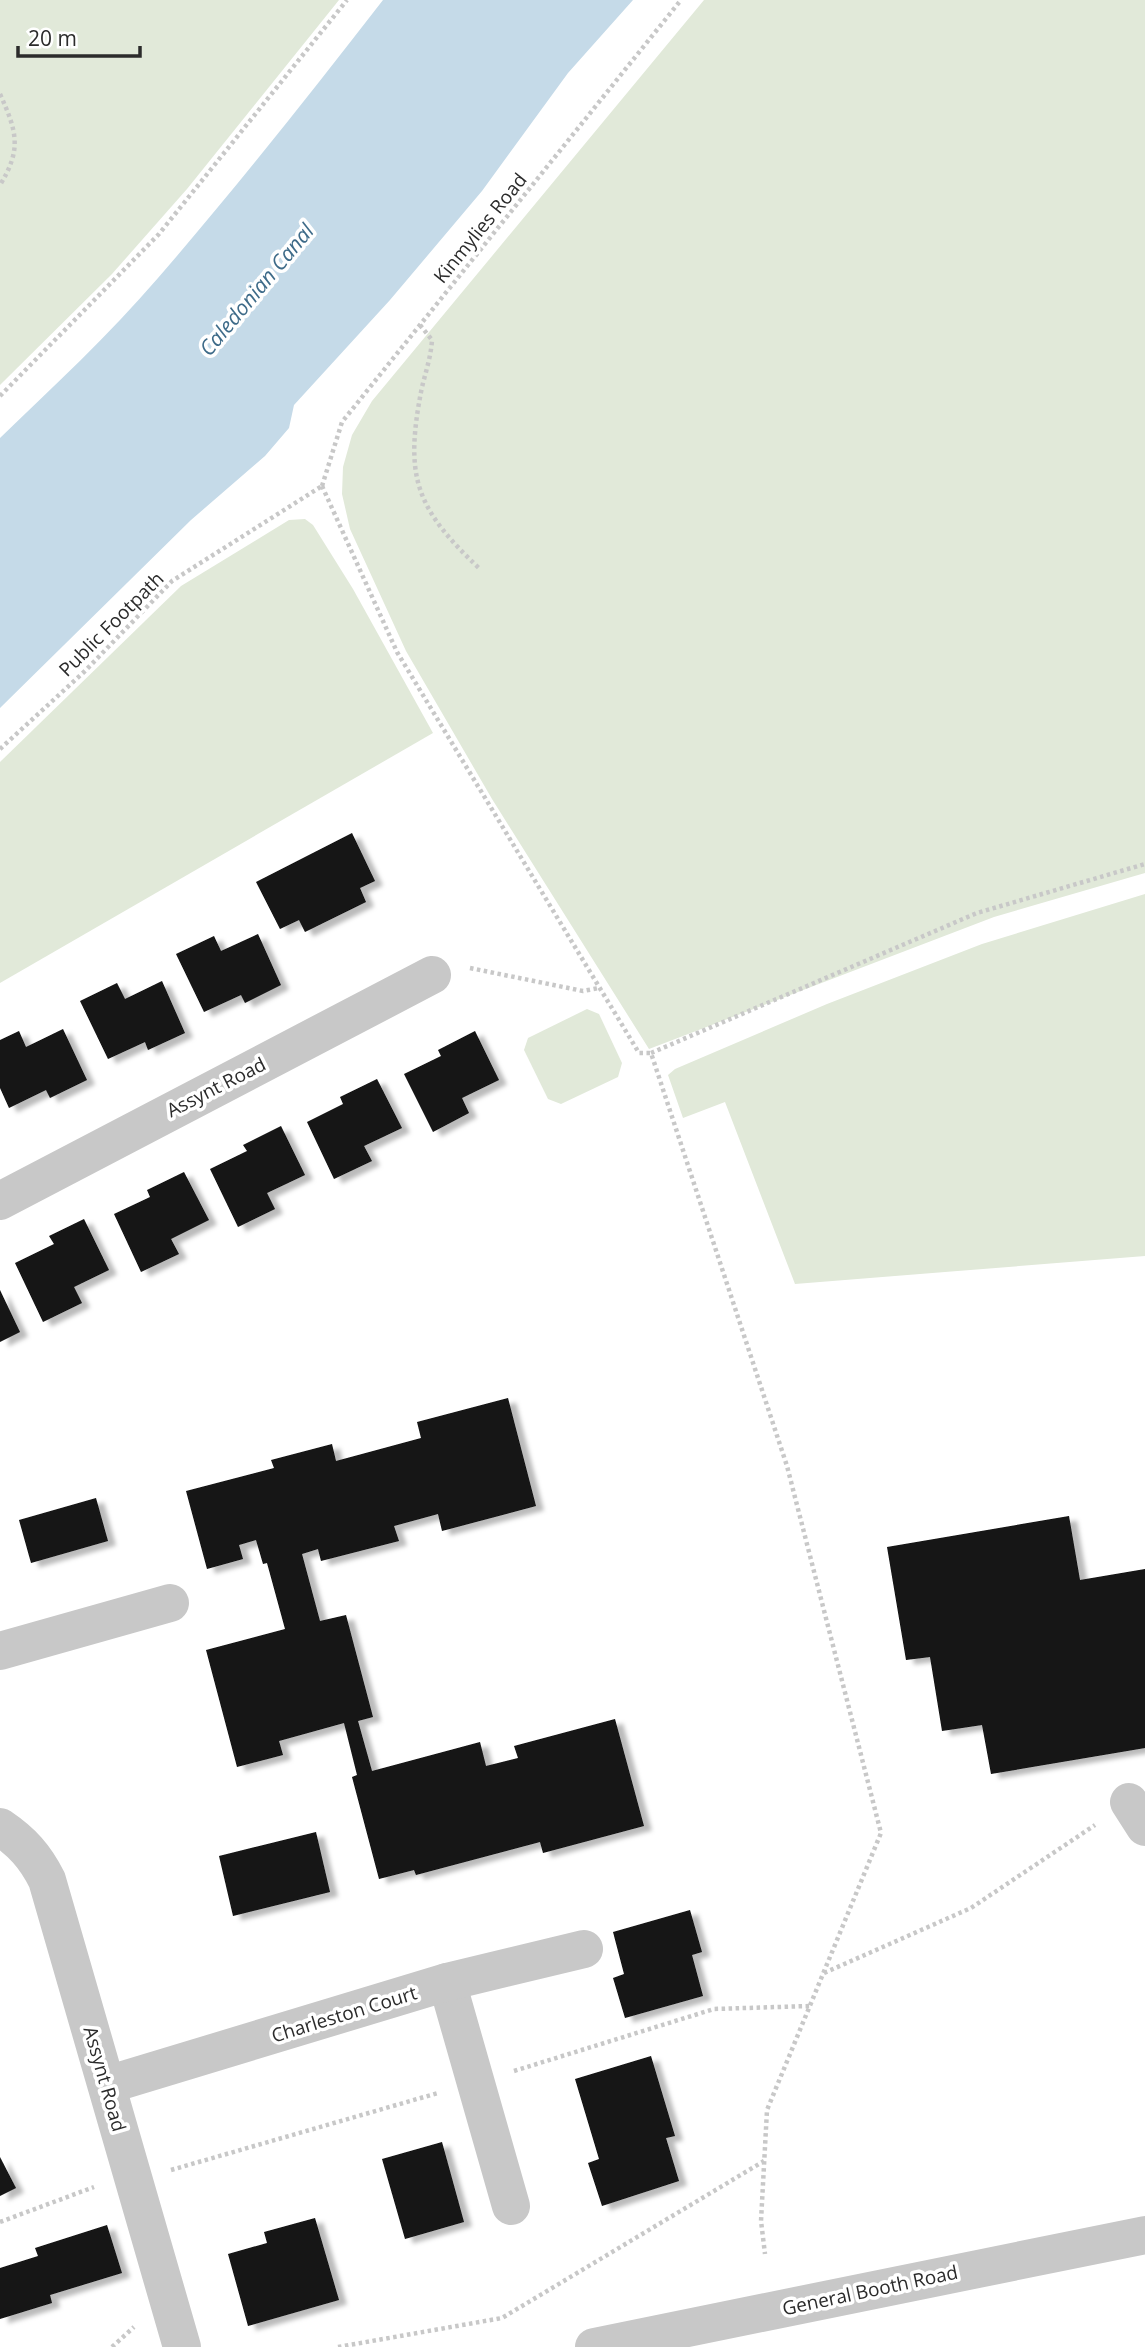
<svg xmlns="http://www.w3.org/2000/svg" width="1145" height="2347" viewBox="0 0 1145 2347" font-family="'Open Sans',sans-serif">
	<defs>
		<filter id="shadow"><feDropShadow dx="8" dy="4.5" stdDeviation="2" flood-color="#0004"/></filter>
	</defs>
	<rect width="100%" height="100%" fill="#fff"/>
	<g fill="#e1e9d9">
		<polygon points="0,0 339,0 187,189 112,274 0,385"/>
		<polygon points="704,0 1145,0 1145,873 994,917 649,1049 492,799 406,651 350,529 342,494 343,467 352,435 372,401"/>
		<polygon points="305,519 313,525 353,589 433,733 0,983 0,762 181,586 289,520"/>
		<polygon points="1145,894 1145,1256 795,1284 725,1102 683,1118 668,1075 675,1069 827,1004 982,944"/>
		<polygon points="587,1009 599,1014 622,1063 618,1077 561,1104 548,1099 524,1050 528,1038"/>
	</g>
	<path fill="#c5dae8" d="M 383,0 L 633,0 L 568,73 L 482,191 L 390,300 L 294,405 L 289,428 L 265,456 L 191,520 L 0,708 L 0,438 C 54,386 109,335 158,278 C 236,188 310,94 383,0 Z"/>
	<g fill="#121212" filter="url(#shadow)">
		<polygon points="352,833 375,881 360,888 366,902 305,932 299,920 280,929 256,882"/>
		<polygon points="258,934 281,985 245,1003 241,995 204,1012 176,954 214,936 221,951"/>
		<polygon points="162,981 185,1033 148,1050 145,1042 108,1059 80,1001 117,983 125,999"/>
		<polygon points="63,1029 87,1080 50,1098 46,1090 9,1108 0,1088 0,1040 19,1031 26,1047"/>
		<polygon points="475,1031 499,1080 462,1098 469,1113 433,1132 404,1074 441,1056 438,1050"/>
		<polygon points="377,1079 402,1128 364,1146 372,1161 334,1179 307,1122 343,1104 340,1097"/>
		<polygon points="281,1126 305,1175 267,1193 275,1209 238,1227 210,1169 247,1151 243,1145"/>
		<polygon points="184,1172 209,1220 171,1239 179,1254 141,1272 114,1214 150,1197 147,1190"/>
		<polygon points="84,1219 109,1270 74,1287 82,1303 43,1322 15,1263 54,1244 49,1236"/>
		<polygon points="0,1290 20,1332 0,1342"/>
		<polygon points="508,1398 536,1506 442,1531 438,1514 394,1526 399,1541 321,1561 318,1549 302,1554 320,1621 346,1615 373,1717 358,1721 372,1771 480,1742 486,1766 518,1758 514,1746 615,1719 644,1826 543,1853 540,1842 416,1875 414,1870 379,1879 352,1777 357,1775 344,1723 279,1741 283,1755 237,1767 206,1650 285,1629 267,1563 263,1564 256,1540 239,1545 243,1559 207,1569 186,1491 274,1468 271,1460 332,1444 336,1461 421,1438 417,1422"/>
		<polygon points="96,1498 108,1541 31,1563 19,1520"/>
		<polygon points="1069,1516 1080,1580 1145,1569 1145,1748 991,1774 982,1725 942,1731 930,1657 906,1660 887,1547"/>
		<polygon points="316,1832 330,1892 233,1916 219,1856"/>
		<polygon points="690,1910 702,1952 692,1955 703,1996 625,2018 613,1978 624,1974 613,1932"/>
		<polygon points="651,2056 675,2136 666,2138 679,2181 602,2206 588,2163 599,2159 575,2079"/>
		<polygon points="442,2142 464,2222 405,2239 382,2159"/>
		<polygon points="0,2157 16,2188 0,2196"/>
		<polygon points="315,2218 339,2300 248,2326 228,2254 267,2243 264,2232"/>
		<polygon points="107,2225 122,2273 50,2295 52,2303 0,2319 0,2268 38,2256 35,2248"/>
	</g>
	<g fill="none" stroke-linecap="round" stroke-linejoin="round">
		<g stroke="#c8c8c8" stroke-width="4.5" stroke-dasharray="3.5 3.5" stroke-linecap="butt">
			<path d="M 0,94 C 17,132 22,149 0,185"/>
			<path d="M 420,325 L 432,340 C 431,356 426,371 422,387 C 404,477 415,508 481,570"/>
			<polyline points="0,396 159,234 347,0"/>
			<polyline points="322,486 397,652 639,1053 651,1053 787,1466 881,1833 767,2110 761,2221 765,2254"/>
			<polyline points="322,486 342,422 681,0"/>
			<polyline points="0,749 85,671 172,581 322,486"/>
			<polyline points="470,968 583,991 599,988"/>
			<polyline points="651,1053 977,913 1145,864"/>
			<polyline points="824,1973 971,1908 1095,1825"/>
			<polyline points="514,2071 714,2009 810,2006"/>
			<polyline points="171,2170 438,2093"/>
			<polyline points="0,2222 94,2187"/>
			<polyline points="112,2347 134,2327"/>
			<polyline points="338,2347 502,2318 764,2161"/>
		</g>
		<g stroke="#c8c8c8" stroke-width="38">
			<polyline points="0,1201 432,975"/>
			<polyline points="0,1651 170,1603"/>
			<polyline points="1129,1802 1145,1827"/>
			<path d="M 0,1827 C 22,1842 35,1856 47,1880 L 182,2347"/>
			<polyline points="447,1982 511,2206"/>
			<polyline points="107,2085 447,1982 584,1949"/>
			<polyline points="594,2347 1145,2235"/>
		</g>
	</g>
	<g text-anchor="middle" stroke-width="7" stroke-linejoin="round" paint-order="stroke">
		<g font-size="19" fill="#2b2b2b" stroke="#fff">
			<text transform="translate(480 228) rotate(-51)" y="7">Kinmylies Road</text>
			<text transform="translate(111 624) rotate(-45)" y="7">Public Footpath</text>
			<text transform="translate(216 1087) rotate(-27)" y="7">Assynt Road</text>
			<text transform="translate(344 2014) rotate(-17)" y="7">Charleston Court</text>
			<text transform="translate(105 2079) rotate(74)" y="7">Assynt Road</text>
			<text transform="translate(870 2290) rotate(-12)" y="7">General Booth Road</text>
		</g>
		<g font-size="21" font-style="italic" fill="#3e6b89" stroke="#fff">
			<text transform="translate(257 290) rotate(-50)" y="7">Caledonian Canal</text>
		</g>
	</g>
	<path d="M18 46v10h122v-10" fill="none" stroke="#2b2b2b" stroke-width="3.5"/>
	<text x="28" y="46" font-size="21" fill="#2b2b2b" stroke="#ffffff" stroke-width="5" paint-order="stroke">20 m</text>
</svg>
